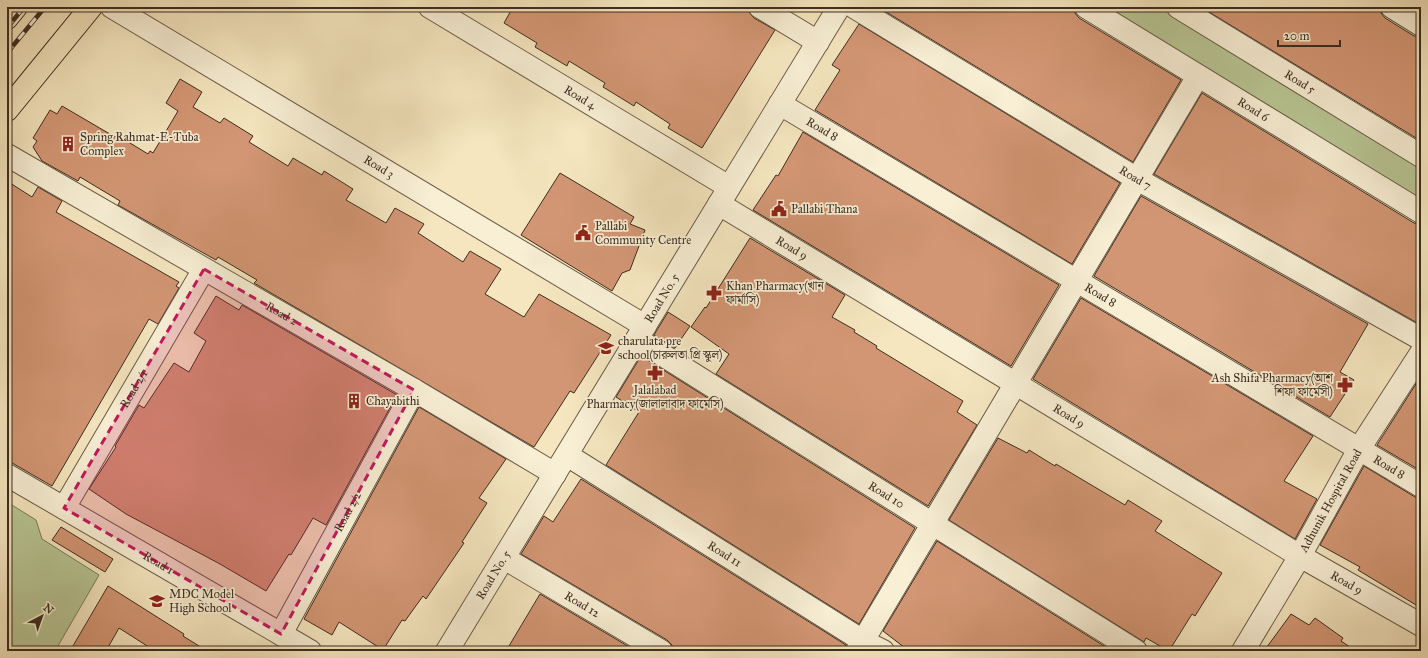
<svg xmlns="http://www.w3.org/2000/svg" width="1428" height="658" viewBox="0 0 1428 658" font-family="'IM FELL Great Primer','Noto Serif Bengali',serif">
	<rect width="100%" height="100%" fill="#f5e6bf"/>
	<filter id="stains"><feTurbulence type="fractalNoise" baseFrequency=".005" numOctaves="4"/><feColorMatrix values="0 0 0 0 .2 0 0 0 0 .09 0 0 0 0 .02 0 0 0 .5 -.17"/></filter>
	<radialGradient id="worn" r=".72"><stop offset=".6" stop-color="#630" stop-opacity="0"/><stop offset="1" stop-color="#630" stop-opacity=".3"/></radialGradient>
	<g fill="#b8c694" stroke="#7a7a5a">
		<polygon points="1104,7 1162,7 1421,161 1421,201"/>
		<polygon points="7,502 36,520 42,539 99,575 55,651 7,651"/>
	</g>
	<g fill="#d39674" stroke="#3d2d21">
		<polygon points="513,7 745,7 754,18 775,30 702,148 668,128 670,124 636,102 634,106 603,87 605,83 569,61 567,66 535,47 537,43 504,23"/>
		<polygon points="878,7 1074,7 1075,13 1079,18 1181,80 1133,162"/>
		<polygon points="1212,7 1380,7 1381,13 1385,18 1414,36 1421,37 1421,141 1209,12"/>
		<polygon points="859,24 1120,183 1072,264 815,110 840,70 832,65"/>
		<polygon points="180,79 202,92 193,107 220,123 224,118 253,136 249,142 288,166 293,158 322,175 324,171 353,189 346,200 386,223 395,208 424,224 418,233 463,262 470,251 501,269 485,294 524,317 539,294 611,335 574,393 570,391 534,447 254,283 257,280 218,257 216,260 118,205 120,201 80,177 78,181 42,161 33,147 37,141 33,138 50,110 57,114 62,106 115,137 117,135 148,154 150,151 153,153 178,111 166,103"/>
		<polygon points="1202,93 1414,223 1421,224 1421,325 1154,174"/>
		<polygon points="803,132 1059,285 1011,366 753,210 776,175 778,176"/>
		<polygon points="560,173 634,217 630,224 645,230 630,270 622,273 612,291 521,235"/>
		<polygon points="7,181 32,197 38,187 62,201 56,212 179,282 176,286 179,288 158,324 149,319 52,486 7,460"/>
		<polygon points="1141,196 1368,324 1340,372 1354,380 1330,417 1094,276"/>
		<polygon points="750,238 845,295 832,317 855,330 854,332 877,346 876,348 963,401 957,412 977,425 928,506 716,374 729,354 691,327 705,307 706,308"/>
		<polygon points="216,296 239,310 242,305 397,395 326,525 313,518 291,555 289,554 266,591 220,564 126,514 89,489 116,447 115,446 139,405 144,408 174,363 189,372 206,341 194,333"/>
		<polygon points="1081,298 1313,436 1284,481 1317,499 1295,539 1033,379"/>
		<polygon points="668,312 690,326 675,348 654,335"/>
		<polygon points="641,356 915,528 859,624 606,465 639,412 616,397"/>
		<polygon points="1421,376 1421,471 1377,445"/>
		<polygon points="419,407 506,459 479,498 487,503 462,542 464,543 426,599 423,596 405,621 402,620 383,650 339,622 332,635 304,619"/>
		<polygon points="998,438 1027,453 1029,450 1055,466 1056,464 1125,505 1128,500 1162,521 1155,531 1222,573 1195,616 1192,614 1169,651 1146,638 1144,642 949,520"/>
		<polygon points="1364,466 1415,497 1421,498 1421,608 1358,570 1360,567 1320,545"/>
		<polygon points="581,479 846,645 843,651 673,651 672,645 667,640 521,554 544,516 553,522"/>
		<polygon points="61,527 113,559 105,572 52,540"/>
		<polygon points="937,541 1112,651 909,651 883,631"/>
		<polygon points="108,586 184,634 183,636 207,651 155,651 119,628 106,651 70,651"/>
		<polygon points="540,594 636,651 506,651"/>
		<polygon points="1291,614 1309,625 1315,618 1343,638 1341,641 1356,651 1264,651"/>
	</g>
	<g fill="none" stroke-linecap="round" stroke-linejoin="round">
		<defs>
			<g id="minor">
				<path id="s1" d="M 112,7 L 645,326"/>
				<path id="s2" d="M 430,7 L 729,187"/>
				<polyline points="760,7 818,42"/>
				<path id="s3" d="M 854,7 L 1137,179 L 1421,339"/>
				<path id="s4" d="M 1086,7 L 1421,212"/>
				<path id="s5" d="M 1178,7 L 1421,156"/>
				<polyline points="1392,7 1421,25"/>
				<path id="s6" d="M 780,104 L 1421,486"/>
				<path id="s7" d="M 7,155 L 414,390 L 555,474"/>
				<path id="s8" d="M 719,204 L 1300,556 L 1421,625"/>
				<path id="s9" d="M 637,339 L 1136,651"/>
				<path id="s10" d="M 567,455 L 863,641 L 883,651"/>
				<path id="s11" d="M 7,475 L 310,651"/>
				<path id="s12" d="M 64,508 L 204,269"/>
				<path id="s13" d="M 504,558 L 661,651"/>
				<path id="s14" d="M 281,634 L 414,390"/>
				<path id="s15" d="M 447,651 L 839,7"/>
				<polyline points="857,651 1198,76"/>
				<path id="s16" d="M 1243,651 L 1300,556 L 1359,449 L 1421,353"/>
			</g>
			<g id="major">
				<polyline points="7,18 16,7"/>
				<polyline points="7,110 91,7"/>
			</g>
		</defs>
		<use href="#minor" stroke="#6b5b48" stroke-width="24"/>
		<use href="#major" stroke="#3d2d21" stroke-width="24"/>
		<use href="#minor" stroke="#f8efd5" stroke-width="22"/>
		<use href="#major" stroke="#f5e6bf" stroke-width="22"/>
		<defs>
			<g id="rail">
				<polyline points="7,28 24,7"/>
				<polyline points="7,53 45,7"/>
			</g>
		</defs>
		<use href="#rail" stroke="#3d2d21" stroke-width="4.5"/>
		<use href="#rail" stroke="#f8efd5" stroke-width="3" stroke-dasharray="9" stroke-linecap="butt"/>
	</g>
	<path fill="#c2185b" fill-opacity="0.2" stroke="#c2185b" stroke-width="3" stroke-dasharray="8 5" stroke-linejoin="round" d="M 204,269 L 414,390 L 281,634 L 64,508 Z"/>
	<defs>
		<symbol id="building-bare" viewBox="-9 -9 18 18"><path d="M-4-6H4V6H1V3H-1V6H-4ZM-2.5-4.3h1.7v1.8h-1.7ZM.8-4.3h1.7v1.8H.8ZM-2.5-1h1.7V.8h-1.7ZM.8-1h1.7V.8H.8Z" fill="#8f2418" stroke="#f8efd5" stroke-width="2.5" paint-order="stroke"/></symbol>
		<symbol id="civic-bare" viewBox="-9 -9 18 18"><path d="M-.6-6.5H3V-4.5H.6V-3L4-1V1h2V6H-6V1h2V-1L-.6-3ZM-1.2 2.5V6h2.4V2.5Z" fill="#8f2418" stroke="#f8efd5" stroke-width="2.5" paint-order="stroke"/></symbol>
		<symbol id="pharmacy-bare" viewBox="-9 -9 18 18"><path d="M-2-6h4v4h4v4h-4v4h-4v-4h-4v-4h4Z" fill="#8f2418" stroke="#f8efd5" stroke-width="2.5" paint-order="stroke"/></symbol>
		<symbol id="school-bare" viewBox="-9 -9 18 18"><path d="M0-5L7-2L0 1L-7-2ZM-4 1L0 2.5L4 1V4Q0 6-4 4Z" fill="#8f2418" stroke="#f8efd5" stroke-width="2.5" paint-order="stroke"/></symbol>
	</defs>
	<g fill-rule="evenodd">
		<use href="#building-bare" x="57" y="133" width="22" height="22"/>
		<use href="#civic-bare" x="768" y="198" width="22" height="22"/>
		<use href="#civic-bare" x="572" y="222" width="22" height="22"/>
		<use href="#pharmacy-bare" x="703" y="282" width="22" height="22"/>
		<use href="#school-bare" x="595" y="337" width="22" height="22"/>
		<use href="#pharmacy-bare" x="644" y="362" width="22" height="22"/>
		<use href="#pharmacy-bare" x="1334" y="374" width="22" height="22"/>
		<use href="#building-bare" x="343" y="390" width="22" height="22"/>
		<use href="#school-bare" x="146" y="590" width="22" height="22"/>
	</g>
	<g text-anchor="middle" stroke-width="3.5" stroke-linejoin="round" paint-order="stroke">
		<g font-size="12" fill="#3d2d21" stroke="#f8efd5">
			<text dy="4" stroke="none"><textPath href="#s5" startOffset="143">Road 5</textPath></text>
			<text dy="4" stroke="none"><textPath href="#s2" startOffset="175">Road 4</textPath></text>
			<text dy="4" stroke="none"><textPath href="#s4" startOffset="196">Road 6</textPath></text>
			<text dy="4" stroke="none"><textPath href="#s6" startOffset="49">Road 8</textPath></text>
			<text dy="4" stroke="none"><textPath href="#s1" startOffset="311">Road 3</textPath></text>
			<text dy="4" stroke="none"><textPath href="#s3" startOffset="329">Road 7</textPath></text>
			<text dy="4" stroke="none"><textPath href="#s8" startOffset="85">Road 9</textPath></text>
			<text dy="4" stroke="none"><textPath href="#s6" startOffset="373">Road 8</textPath></text>
			<text dy="4" stroke="none"><textPath href="#s15" startOffset="413">Road No. 5</textPath></text>
			<text dy="4" stroke="none"><textPath href="#s7" startOffset="317">Road 2</textPath></text>
			<text dy="4" stroke="none"><textPath href="#s12" startOffset="138">Road 2/1</textPath></text>
			<text dy="4" stroke="none"><textPath href="#s8" startOffset="409">Road 9</textPath></text>
			<text dy="4" stroke="none"><textPath href="#s6" startOffset="709">Road 8</textPath></text>
			<text dy="4" stroke="none"><textPath href="#s9" startOffset="294">Road 10</textPath></text>
			<text dy="4" stroke="none"><textPath href="#s16" startOffset="174">Adhunik Hospital Road</textPath></text>
			<text dy="4" stroke="none"><textPath href="#s14" startOffset="139">Road 2/2</textPath></text>
			<text dy="4" stroke="none"><textPath href="#s10" startOffset="186">Road 11</textPath></text>
			<text dy="4" stroke="none"><textPath href="#s11" startOffset="175">Road 1</textPath></text>
			<text dy="4" stroke="none"><textPath href="#s15" startOffset="89">Road No. 5</textPath></text>
			<text dy="4" stroke="none"><textPath href="#s8" startOffset="733">Road 9</textPath></text>
			<text dy="4" stroke="none"><textPath href="#s13" startOffset="91">Road 12</textPath></text>
		</g>
		<g font-size="12" fill="#3d2d21" stroke="#f8efd5" text-anchor="start">
			<text x="80" y="141">Spring Rahmat-E-Tuba<tspan x="80" dy="14">Complex</tspan></text>
			<text x="791" y="213">Pallabi Thana</text>
			<text x="595" y="230">Pallabi<tspan x="595" dy="14">Community Centre</tspan></text>
			<text x="726" y="290">Khan Pharmacy(খান<tspan x="726" dy="14">ফার্মাসি)</tspan></text>
			<text x="618" y="345">charulata pre<tspan x="618" dy="14">school(চারুলতা প্রি স্কুল)</tspan></text>
			<text x="1333" y="382" text-anchor="end">Ash Shifa Pharmacy(আশ<tspan x="1333" dy="14">শিফা ফার্মেসী)</tspan></text>
			<text x="655" y="394" text-anchor="middle">Jalalabad<tspan x="655" dy="14">Pharmacy(জালালাবাদ ফার্মেসি)</tspan></text>
			<text x="366" y="405">Chayabithi</text>
			<text x="169" y="598">MDC Model<tspan x="169" dy="14">High School</tspan></text>
		</g>
	</g>
	<rect width="1428" height="658" fill="none" stroke="#f5e6bf" stroke-width="24"/>
	<rect x="8" y="8" width="1412" height="642" fill="none" stroke="#3d2d21" stroke-width="2"/>
	<rect x="12" y="12" width="1404" height="634" fill="none" stroke="#3d2d21"/>
	<g transform="translate(42 616) rotate(41)" stroke="#f8efd5" stroke-width="3" paint-order="stroke">
	<path d="M0-3L7 15L0 10L-7 15Z" fill="#3d2d21"/>
	<text y="-6" font-size="11" font-weight="bold" text-anchor="middle" fill="#3d2d21">N</text>
	</g>
	<path d="M1278 40v6h62v-6" fill="none" stroke="#3d2d21" stroke-width="2"/>
	<text x="1284" y="40" font-size="12" fill="#3d2d21" stroke="#f8efd5" stroke-width="3" paint-order="stroke">20 m</text>
	<rect width="100%" height="100%" filter="url(#stains)"/>
	<rect width="100%" height="100%" fill="url(#worn)"/>
</svg>
